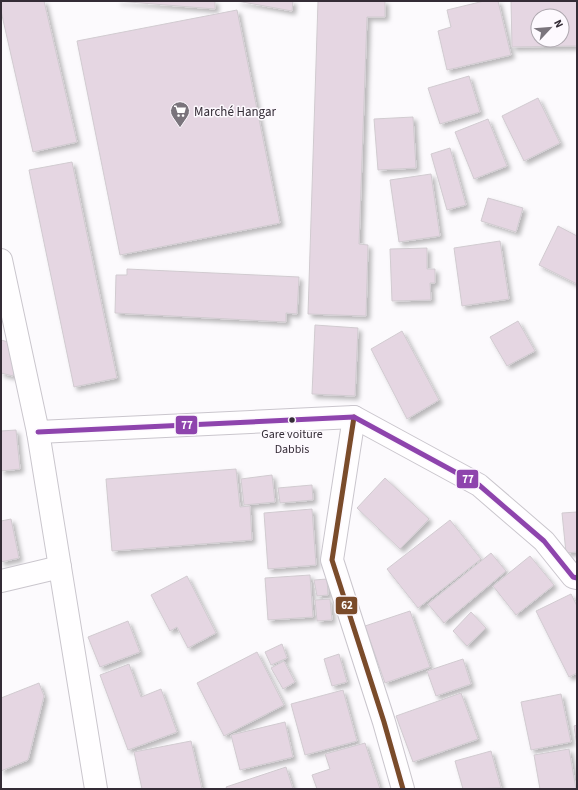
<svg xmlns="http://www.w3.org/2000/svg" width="578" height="790" viewBox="0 0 578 790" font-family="'Source Sans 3',sans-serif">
	<defs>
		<filter id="shadow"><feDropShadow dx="3.5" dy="3.5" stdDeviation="2" flood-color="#0004"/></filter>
	</defs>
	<rect width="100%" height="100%" fill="#fcfafd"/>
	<g fill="#e5d6e2" stroke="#d1cbd0" fill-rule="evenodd" filter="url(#shadow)">
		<polygon points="1,1 44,1 77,142 33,152 1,11"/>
		<polygon points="117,1 215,1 215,9"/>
		<polygon points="237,1 293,1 292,11"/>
		<polygon points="318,1 385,1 385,17 367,17 359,244 368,245 366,316 308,314"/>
		<polygon points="484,1 498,1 511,55 447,70 438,31 451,27 447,10"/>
		<path d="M 511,1 L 577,1 L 577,46 L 512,47 ZM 538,16 L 562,16 L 562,40 L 538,40 Z"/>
		<polygon points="237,10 280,223 120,255 77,41"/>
		<polygon points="469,76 480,112 440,124 428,88"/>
		<polygon points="538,98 560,143 524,161 502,116"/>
		<polygon points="413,117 416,168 378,170 374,119"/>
		<polygon points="488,119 507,166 474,179 455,132"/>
		<polygon points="450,148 466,205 447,210 431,154"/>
		<polygon points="72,162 117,378 74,387 29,170"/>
		<polygon points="431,174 440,236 399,242 390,180"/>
		<polygon points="488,198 523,208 516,232 481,221"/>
		<polygon points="558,226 577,236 577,284 539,265"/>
		<polygon points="500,241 509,299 462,306 454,248"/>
		<polygon points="427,248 427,269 435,269 435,283 430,283 431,300 392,301 390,249"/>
		<polygon points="127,269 299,277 297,314 286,313 286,322 115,313 116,275 127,275"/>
		<polygon points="518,321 535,351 507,366 490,337"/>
		<polygon points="315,325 358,328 355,396 312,394"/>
		<polygon points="402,331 439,400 407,419 371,349"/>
		<polygon points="1,340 12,343 18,353 13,376 1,373"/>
		<polygon points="16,430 20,469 1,471 1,431"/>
		<polygon points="236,469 240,507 250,506 252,540 112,551 106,479"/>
		<polygon points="272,475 275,502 244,505 241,479"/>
		<polygon points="385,478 429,519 400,549 357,508"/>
		<polygon points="312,485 313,500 280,503 278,488"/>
		<polygon points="312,509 316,565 268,569 264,513"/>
		<polygon points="577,512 577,552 566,553 562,513"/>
		<polygon points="11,519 19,558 1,562 1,521"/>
		<polygon points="450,520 481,559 418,608 387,569"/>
		<polygon points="491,553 506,571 444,623 428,604"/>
		<polygon points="530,556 554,585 516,615 493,586"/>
		<polygon points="310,575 313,617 268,620 265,578"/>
		<polygon points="187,576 216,633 188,648 177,627 170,631 151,595"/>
		<polygon points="327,579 328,595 317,596 314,580"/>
		<polygon points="571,594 577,606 577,673 569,677 536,611"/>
		<polygon points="330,599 332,620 317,621 315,600"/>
		<polygon points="410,611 430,667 385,683 365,626"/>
		<polygon points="471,612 486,628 467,646 453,631"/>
		<polygon points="128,621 140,652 100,667 88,637"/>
		<polygon points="282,644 287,658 271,665 265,652"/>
		<polygon points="257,652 284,705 224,736 197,683"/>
		<polygon points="339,654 347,682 332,686 324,659"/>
		<polygon points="463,659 471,684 436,696 427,671"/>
		<polygon points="284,661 295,682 283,689 271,668"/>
		<polygon points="129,664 141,697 161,689 177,732 128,750 100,675"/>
		<polygon points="39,683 44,696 28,760 1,771 1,698"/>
		<polygon points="343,690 357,741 305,755 291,704"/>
		<polygon points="461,693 478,739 413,762 396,716"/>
		<polygon points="561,694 571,742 531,750 521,702"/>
		<polygon points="285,722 293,757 240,770 231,735"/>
		<polygon points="577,725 577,747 574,726"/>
		<polygon points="191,741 202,789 142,789 134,752"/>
		<polygon points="365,743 380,789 317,789 312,775 330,769 325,754"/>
		<polygon points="569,749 576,789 540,789 534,755"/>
		<polygon points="491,751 501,788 463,789 455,761"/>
		<polygon points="286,767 293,789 227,789 226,787"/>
	</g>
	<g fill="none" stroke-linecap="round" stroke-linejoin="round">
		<defs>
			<g id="street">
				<polyline points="1,260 38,432 96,789"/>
				<polyline points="354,417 332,560 384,722 403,789"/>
				<polyline points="38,432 354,417 479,485 544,541 573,577 577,578"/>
				<polyline points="1,581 60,567"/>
			</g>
		</defs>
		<use href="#street" stroke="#cac6cd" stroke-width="24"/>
		<use href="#street" stroke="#fffeff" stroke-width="22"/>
		<defs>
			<polyline id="bus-1" points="354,417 332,560 384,722 403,789"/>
			<polyline id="bus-2" points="38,432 354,417 479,485 544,541 573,577 577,578"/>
		</defs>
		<use href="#bus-1" stroke="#fdf9fe" stroke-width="8"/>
		<use href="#bus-2" stroke="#fdf9fe" stroke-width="8"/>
		<use href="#bus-1" stroke="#7a4b2a" stroke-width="5"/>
		<use href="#bus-2" stroke="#8e44ad" stroke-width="5"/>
	</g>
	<defs>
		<symbol id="supermarket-pin" viewBox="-11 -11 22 30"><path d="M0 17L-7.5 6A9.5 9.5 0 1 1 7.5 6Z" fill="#7a747c" stroke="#fdf9fe"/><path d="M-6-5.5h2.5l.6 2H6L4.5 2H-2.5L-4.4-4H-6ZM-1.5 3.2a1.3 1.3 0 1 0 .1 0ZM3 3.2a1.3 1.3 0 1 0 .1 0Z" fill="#fff"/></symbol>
	</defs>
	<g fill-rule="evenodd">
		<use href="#supermarket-pin" x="169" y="100" width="22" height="30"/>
	</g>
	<circle fill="#342c36" stroke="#fdf9fe" stroke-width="1.5" cx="292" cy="420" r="3.5"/>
	<g text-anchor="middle" stroke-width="3" stroke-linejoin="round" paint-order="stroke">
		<g font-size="12" fill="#342c36" stroke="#fdf9fe">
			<text x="292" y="438">Gare voiture<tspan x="292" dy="15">Dabbis</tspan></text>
		</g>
		<g font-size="13" fill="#342c36" stroke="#fdf9fe" text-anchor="start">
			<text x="194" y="116">Marché Hangar</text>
		</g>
	</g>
	<g stroke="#fdf9fe" stroke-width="1.5">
		<rect x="175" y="415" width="23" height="20" rx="4" fill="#8e44ad"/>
		<rect x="456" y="469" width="23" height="20" rx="4" fill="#8e44ad"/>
		<rect x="335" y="596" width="23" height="19" rx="4" fill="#7a4b2a"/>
	</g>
	<g font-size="11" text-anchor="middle" font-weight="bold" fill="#fff">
		<text x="187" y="429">77</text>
		<text x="468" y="483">77</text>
		<text x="347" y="609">62</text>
	</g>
	<rect width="578" height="790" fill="none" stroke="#342c36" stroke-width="4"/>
	<g transform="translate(550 28) rotate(64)"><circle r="19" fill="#fdf9fe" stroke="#ada7ae"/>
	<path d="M0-3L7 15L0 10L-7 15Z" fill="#7a747c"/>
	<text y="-6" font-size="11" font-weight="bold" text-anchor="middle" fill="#342c36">N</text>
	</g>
</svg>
